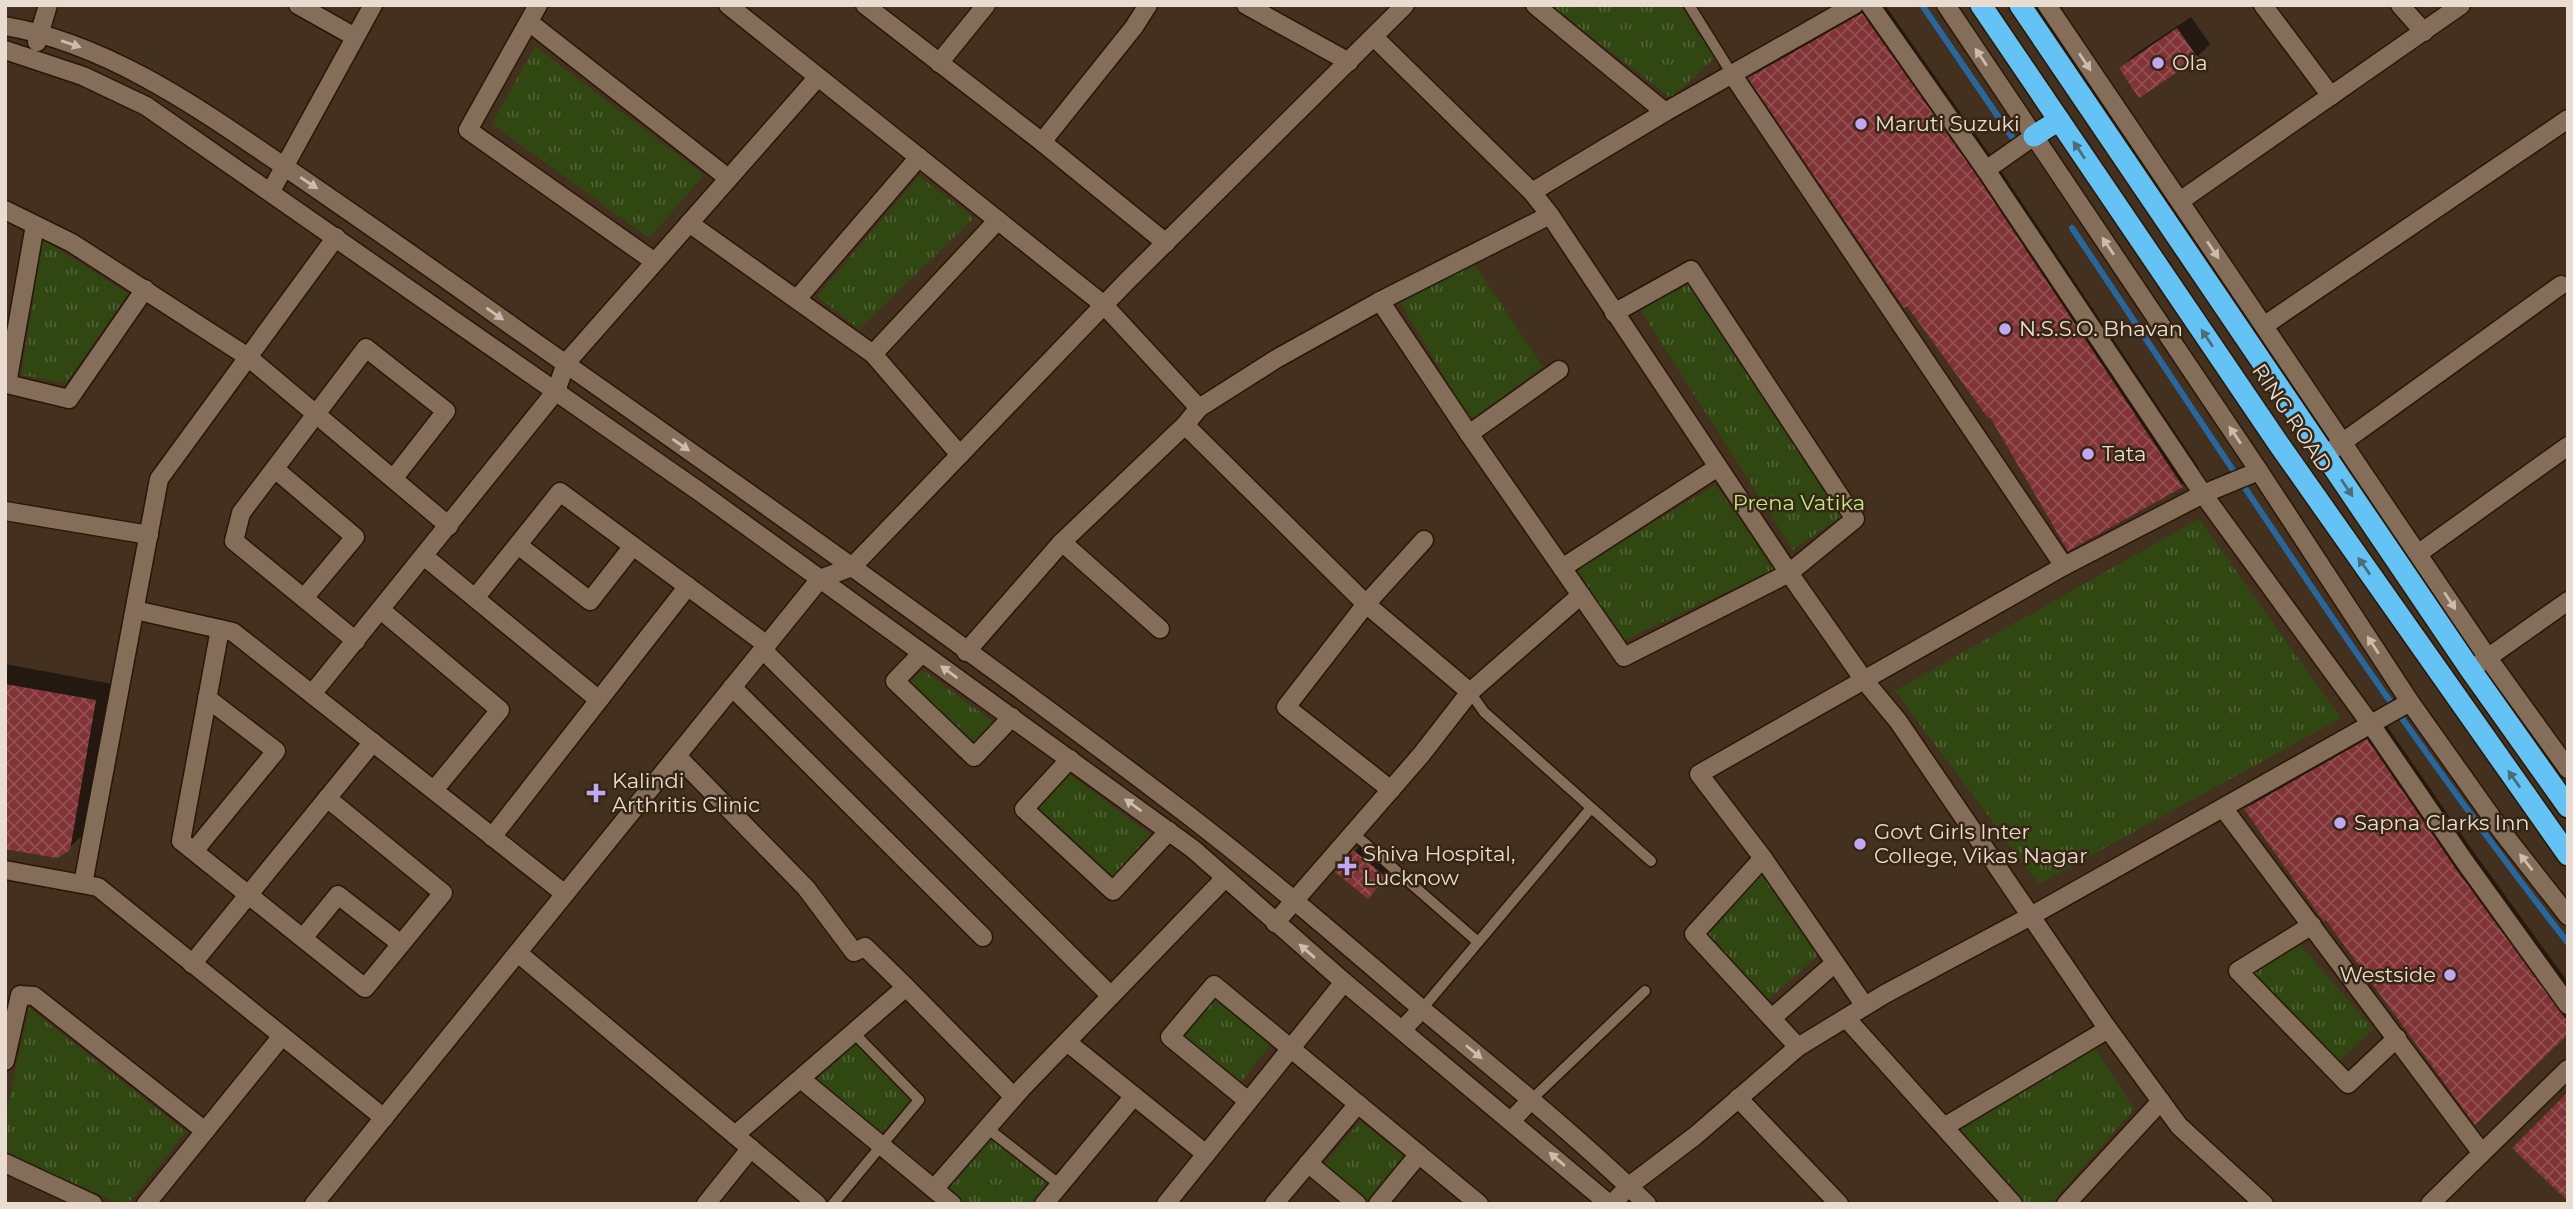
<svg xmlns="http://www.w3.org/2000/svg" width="2573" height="1209" viewBox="0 0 2573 1209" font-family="Montserrat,sans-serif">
	<defs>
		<pattern id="park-tufts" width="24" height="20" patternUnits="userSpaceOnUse" patternTransform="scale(1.75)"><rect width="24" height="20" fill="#314712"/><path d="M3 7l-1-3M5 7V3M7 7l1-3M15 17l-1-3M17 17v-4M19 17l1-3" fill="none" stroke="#4f6134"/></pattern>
		<pattern id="building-cross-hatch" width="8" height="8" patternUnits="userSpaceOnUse" patternTransform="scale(1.75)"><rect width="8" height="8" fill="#813337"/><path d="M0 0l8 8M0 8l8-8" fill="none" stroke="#935053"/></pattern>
	</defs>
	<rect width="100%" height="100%" fill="#43301e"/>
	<g fill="url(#park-tufts)">
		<polygon points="1550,5 1680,5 1715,58 1671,98"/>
		<polygon points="535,46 704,175 649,238 492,124"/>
		<polygon points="919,176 974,218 859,329 817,296"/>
		<polygon points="43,240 128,294 66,383 21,375"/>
		<polygon points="1475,265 1543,367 1471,421 1399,301"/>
		<polygon points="1685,280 1844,514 1793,550 1638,306"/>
		<polygon points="1715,485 1776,569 1622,641 1577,569"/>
		<polygon points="2199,519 2341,718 2039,884 1895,691"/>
		<polygon points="923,670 995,723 975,743 910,682"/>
		<polygon points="1070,775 1151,835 1114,880 1037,809"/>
		<polygon points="1760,869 1822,952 1768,1000 1704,930"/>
		<polygon points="2297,941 2373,1029 2339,1061 2250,972"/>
		<polygon points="1214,997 1272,1042 1241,1082 1183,1037"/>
		<polygon points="29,1008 186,1132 128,1204 121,1204 5,1153 5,1119"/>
		<polygon points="854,1040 912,1100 879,1136 812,1079"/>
		<polygon points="2093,1044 2134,1109 2051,1204 2022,1204 1956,1124"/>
		<polygon points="1360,1121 1405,1157 1369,1201 1324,1165"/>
		<polygon points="990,1137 1049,1185 1034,1204 966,1204 947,1189"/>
	</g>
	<g fill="#0007">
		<polygon points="1865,5 1885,5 1993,159 2199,468 2181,486 1991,414 1751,78 1768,61"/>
		<polygon points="2191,17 2210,44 2197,57 2121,68 2134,55"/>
		<polygon points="5,664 113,684 87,831 69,848 5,847"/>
		<polygon points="2385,723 2473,851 2568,982 2568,1031 2246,809 2263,792"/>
		<polygon points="1363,843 1393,868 1377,888 1354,852"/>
	</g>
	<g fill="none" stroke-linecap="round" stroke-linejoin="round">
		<g stroke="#27679d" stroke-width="6">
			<polyline points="1922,5 2014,140"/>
			<path d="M 2072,228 C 2233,468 2389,714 2568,943"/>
		</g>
	</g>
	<g fill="url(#building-cross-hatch)">
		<polygon points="1862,13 1977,176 2183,487 2068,551 1990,417 1988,418 1907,306 1904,308 1748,78"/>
		<polygon points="2177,28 2198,58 2139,98 2119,68"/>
		<polygon points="5,684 96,700 70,850 57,858 5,849"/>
		<polygon points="2367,739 2456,869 2568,1022 2568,1034 2475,1125 2326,920 2324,922 2244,809"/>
		<polygon points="1353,850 1386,877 1368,899 1335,872"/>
		<polygon points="2568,1092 2568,1201 2512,1148"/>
	</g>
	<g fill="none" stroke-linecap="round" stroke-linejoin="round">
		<defs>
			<g id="lane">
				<polyline points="1689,5 1732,74"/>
				<polyline points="1470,692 1484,712 1651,861"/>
				<polyline points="1353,833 1478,942"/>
				<polyline points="1422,1009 1591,808"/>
				<polyline points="1531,1100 1645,991"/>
				<polyline points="987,1128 1060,1185"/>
				<polyline points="833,1204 919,1100 854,1033"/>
			</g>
			<g id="street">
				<polyline points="298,5 355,37"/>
				<polyline points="538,5 468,130 655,262"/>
				<polyline points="728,5 1104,305 1199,408"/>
				<polyline points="865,5 1042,142 1166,243"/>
				<polyline points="1246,5 1349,62"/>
				<polyline points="1535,5 1665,112"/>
				<polyline points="1870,5 1986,170 2203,494 2372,726 2465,862 2568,1005"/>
				<polyline points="2263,5 2331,96"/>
				<polyline points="2400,5 2424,32"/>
				<polyline points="529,22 728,178"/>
				<polyline points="1374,37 1532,192 1550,215 1789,573 1864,680 1898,721 2103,1022 2179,1126 2264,1204"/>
				<polyline points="939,63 986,5"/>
				<polyline points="1732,74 2064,566"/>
				<polyline points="1042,142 1134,27 1148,5"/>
				<polyline points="1986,170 2034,136"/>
				<polyline points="271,191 373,5"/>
				<polyline points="1532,192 1665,112 1854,5"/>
				<polyline points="2180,201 2461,5"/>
				<polyline points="5,210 72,243 248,357 449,526"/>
				<polyline points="689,223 873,354 960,455"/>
				<polyline points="35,225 7,384 69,399 145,289"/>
				<polyline points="797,299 919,157"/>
				<polyline points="1380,301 1469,434 1624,657 1789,573 1855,519 1691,270 1614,313"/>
				<polyline points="2265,325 2568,119"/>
				<polyline points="873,354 998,220"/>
				<polyline points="1185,425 1366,604 1470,692"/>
				<polyline points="1469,434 1559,370"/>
				<polyline points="2325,455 2561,285"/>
				<polyline points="275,469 355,537 304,598"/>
				<polyline points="5,511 149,535"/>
				<polyline points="1062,542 1160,629"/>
				<polyline points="518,545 590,601 633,546"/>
				<polyline points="2419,553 2568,446"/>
				<polyline points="425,557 599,700"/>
				<polyline points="1562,568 1718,467"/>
				<polyline points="475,598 560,492 767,645"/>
				<polyline points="135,610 233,632 565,894"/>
				<polyline points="381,610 500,710 434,790"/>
				<polyline points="220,629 181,841 365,988 443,893 327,798"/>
				<polyline points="356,641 234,541 241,513 366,348 446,411 393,479"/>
				<polyline points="763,650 1111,996"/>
				<polyline points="966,652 1062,542 1185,425 1199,408 1276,359 1380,301 1550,215"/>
				<polyline points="922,653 895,681 974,757 1012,717"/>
				<polyline points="2476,666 2568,601"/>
				<polyline points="732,687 983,937"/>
				<polyline points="312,694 556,391 566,363 818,77"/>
				<polyline points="677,756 806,888 854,952 865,947 906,987"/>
				<polyline points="1070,759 1024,809 1113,891 1169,831"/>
				<polyline points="1391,790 1286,707 1366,604 1424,540"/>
				<polyline points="2224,809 2481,1152"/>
				<polyline points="492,837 688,586"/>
				<polyline points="194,851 276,751 207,698"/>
				<polyline points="1763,858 1694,934 1798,1047"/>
				<polyline points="5,870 98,887 384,1118"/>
				<polyline points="83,884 159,479 336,237"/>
				<polyline points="1275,923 1421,755 1470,692 1581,595"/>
				<polyline points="2312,925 2238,971 2348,1084 2397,1038"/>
				<polyline points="303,938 338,895 401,944"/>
				<polyline points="518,953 817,1204"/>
				<polyline points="192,964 373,742"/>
				<polyline points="1865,1006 1763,858 1699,774 2064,566 2203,494 2259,471"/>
				<polyline points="1772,1018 1835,963"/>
				<polyline points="1846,1018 2013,1204"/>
				<polyline points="1402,1030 1422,1009"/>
				<polyline points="1067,1042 1206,1154"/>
				<polyline points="5,1061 20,995 34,996 205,1131"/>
				<polyline points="801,1079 952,1204"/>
				<polyline points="1738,1098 1839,1204"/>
				<polyline points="1248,1101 1170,1037 1214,985 1479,1204"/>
				<polyline points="1511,1121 1531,1100"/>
				<polyline points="1944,1127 2108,1029"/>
				<polyline points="735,1135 906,987 1014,1097"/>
				<polyline points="5,1163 93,1204"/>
				<polyline points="1308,1163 1357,1204"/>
				<polyline points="934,1189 1022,1088 1225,878"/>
				<polyline points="146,1204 282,1036"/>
				<polyline points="706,1204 751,1148"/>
				<polyline points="1044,1204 1134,1096"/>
				<polyline points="1166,1204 1344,982"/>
				<polyline points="1274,1204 1358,1104"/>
				<polyline points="1378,1204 1419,1154"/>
				<polyline points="1612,1204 1629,1186 1695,1136 1798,1047 1885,994 2031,916 2410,702"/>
				<polyline points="2066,1204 2161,1101"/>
				<polyline points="2430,1204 2568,1069"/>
			</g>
			<g id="secondary">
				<polyline points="1946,5 2259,471 2410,702 2503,833 2568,916"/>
				<polyline points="2047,5 2488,658 2568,769"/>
				<path d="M 5,26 C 109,44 200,109 285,167 C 364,221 442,276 519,331 C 744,489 969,648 1188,815 C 1266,875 1341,940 1416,1004 C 1494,1069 1574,1133 1647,1204"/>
				<polyline points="37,42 48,5"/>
				<polyline points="5,50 83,76 146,106 700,492 1193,849 1344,982 1609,1204"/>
				<polyline points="314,1204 820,579 852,567 1127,281 1405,5"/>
			</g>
			<g id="highway">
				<polyline points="1981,5 2278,443 2568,855"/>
				<polyline points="2020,5 2470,669 2568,807"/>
				<polyline points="2034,136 2059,120"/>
			</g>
		</defs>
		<use href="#lane" stroke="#291706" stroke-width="13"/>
		<use href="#street" stroke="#291706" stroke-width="21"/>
		<use href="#secondary" stroke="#291706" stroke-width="21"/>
		<use href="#highway" stroke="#291706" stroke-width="24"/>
		<use href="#lane" stroke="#846e5a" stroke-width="10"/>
		<use href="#street" stroke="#846e5a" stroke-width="18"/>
		<use href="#secondary" stroke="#846e5a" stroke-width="18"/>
		<use href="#highway" stroke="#65c2f5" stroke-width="21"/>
	</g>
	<defs><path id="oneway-solid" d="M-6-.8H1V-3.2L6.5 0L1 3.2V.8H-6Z" transform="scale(1.75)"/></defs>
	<g fill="#cbbcae">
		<use href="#oneway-solid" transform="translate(71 44) rotate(19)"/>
		<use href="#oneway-solid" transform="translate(1981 57) rotate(-124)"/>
		<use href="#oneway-solid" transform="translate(2085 62) rotate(56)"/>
		<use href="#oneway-solid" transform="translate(309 183) rotate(34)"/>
		<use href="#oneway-solid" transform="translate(2108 246) rotate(-124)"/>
		<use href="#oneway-solid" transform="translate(2213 250) rotate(56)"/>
		<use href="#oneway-solid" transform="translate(495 314) rotate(35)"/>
		<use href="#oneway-solid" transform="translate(2235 435) rotate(-124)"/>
		<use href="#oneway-solid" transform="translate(681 445) rotate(35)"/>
		<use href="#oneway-solid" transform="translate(2450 601) rotate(57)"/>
		<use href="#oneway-solid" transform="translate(2373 645) rotate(-123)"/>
		<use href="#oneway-solid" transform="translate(949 672) rotate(-144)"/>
		<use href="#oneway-solid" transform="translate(1133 805) rotate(-144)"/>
		<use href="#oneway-solid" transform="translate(2526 862) rotate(-128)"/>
		<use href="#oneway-solid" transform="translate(1307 951) rotate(-139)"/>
		<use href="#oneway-solid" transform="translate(1474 1052) rotate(40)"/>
		<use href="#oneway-solid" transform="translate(1557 1159) rotate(-139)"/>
	</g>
	<g fill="#4c6c79">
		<use href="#oneway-solid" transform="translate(2079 150) rotate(-124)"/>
		<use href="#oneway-solid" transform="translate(2207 338) rotate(-124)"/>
		<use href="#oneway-solid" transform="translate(2347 488) rotate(56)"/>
		<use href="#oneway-solid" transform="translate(2364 566) rotate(-125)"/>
		<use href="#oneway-solid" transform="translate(2514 779) rotate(-125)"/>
	</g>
	<g fill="#c1a8f3" stroke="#382614" stroke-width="2.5">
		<circle cx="2158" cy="63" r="7"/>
		<circle cx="1861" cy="124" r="7"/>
		<circle cx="2005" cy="329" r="7"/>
		<circle cx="2088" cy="454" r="7"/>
		<path d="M592.5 782.5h7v7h7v7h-7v7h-7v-7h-7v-7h7z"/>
		<circle cx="2340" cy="823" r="7"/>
		<circle cx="1860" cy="844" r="7"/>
		<path d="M1343.5 855.5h7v7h7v7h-7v7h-7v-7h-7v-7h7z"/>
		<circle cx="2450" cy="975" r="7"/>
	</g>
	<g text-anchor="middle" stroke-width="5" stroke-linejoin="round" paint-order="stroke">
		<g font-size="21" fill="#e9ddd2" stroke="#382614" text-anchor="start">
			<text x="2172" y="70">Ola</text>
			<text x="1875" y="131">Maruti Suzuki</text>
			<text x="2019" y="336">N.S.S.O. Bhavan</text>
			<text x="2102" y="461">Tata</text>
			<text x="612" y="788">Kalindi<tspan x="612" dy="24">Arthritis Clinic</tspan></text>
			<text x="2354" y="830">Sapna Clarks Inn</text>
			<text x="1874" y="839">Govt Girls Inter<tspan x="1874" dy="24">College, Vikas Nagar</tspan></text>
			<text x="1363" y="861">Shiva Hospital,<tspan x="1363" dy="24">Lucknow</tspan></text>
			<text x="2436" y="982" text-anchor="end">Westside</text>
		</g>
		<g font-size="21" fill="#e9ddd2" stroke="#382614">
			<text transform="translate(2292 418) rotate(56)" y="7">RING ROAD</text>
		</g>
		<g font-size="21" fill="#bcea85" stroke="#382614">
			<text x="1799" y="510">Prena Vatika</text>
		</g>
	</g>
	<rect width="2573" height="1209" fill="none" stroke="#e9ddd2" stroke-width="14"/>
</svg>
